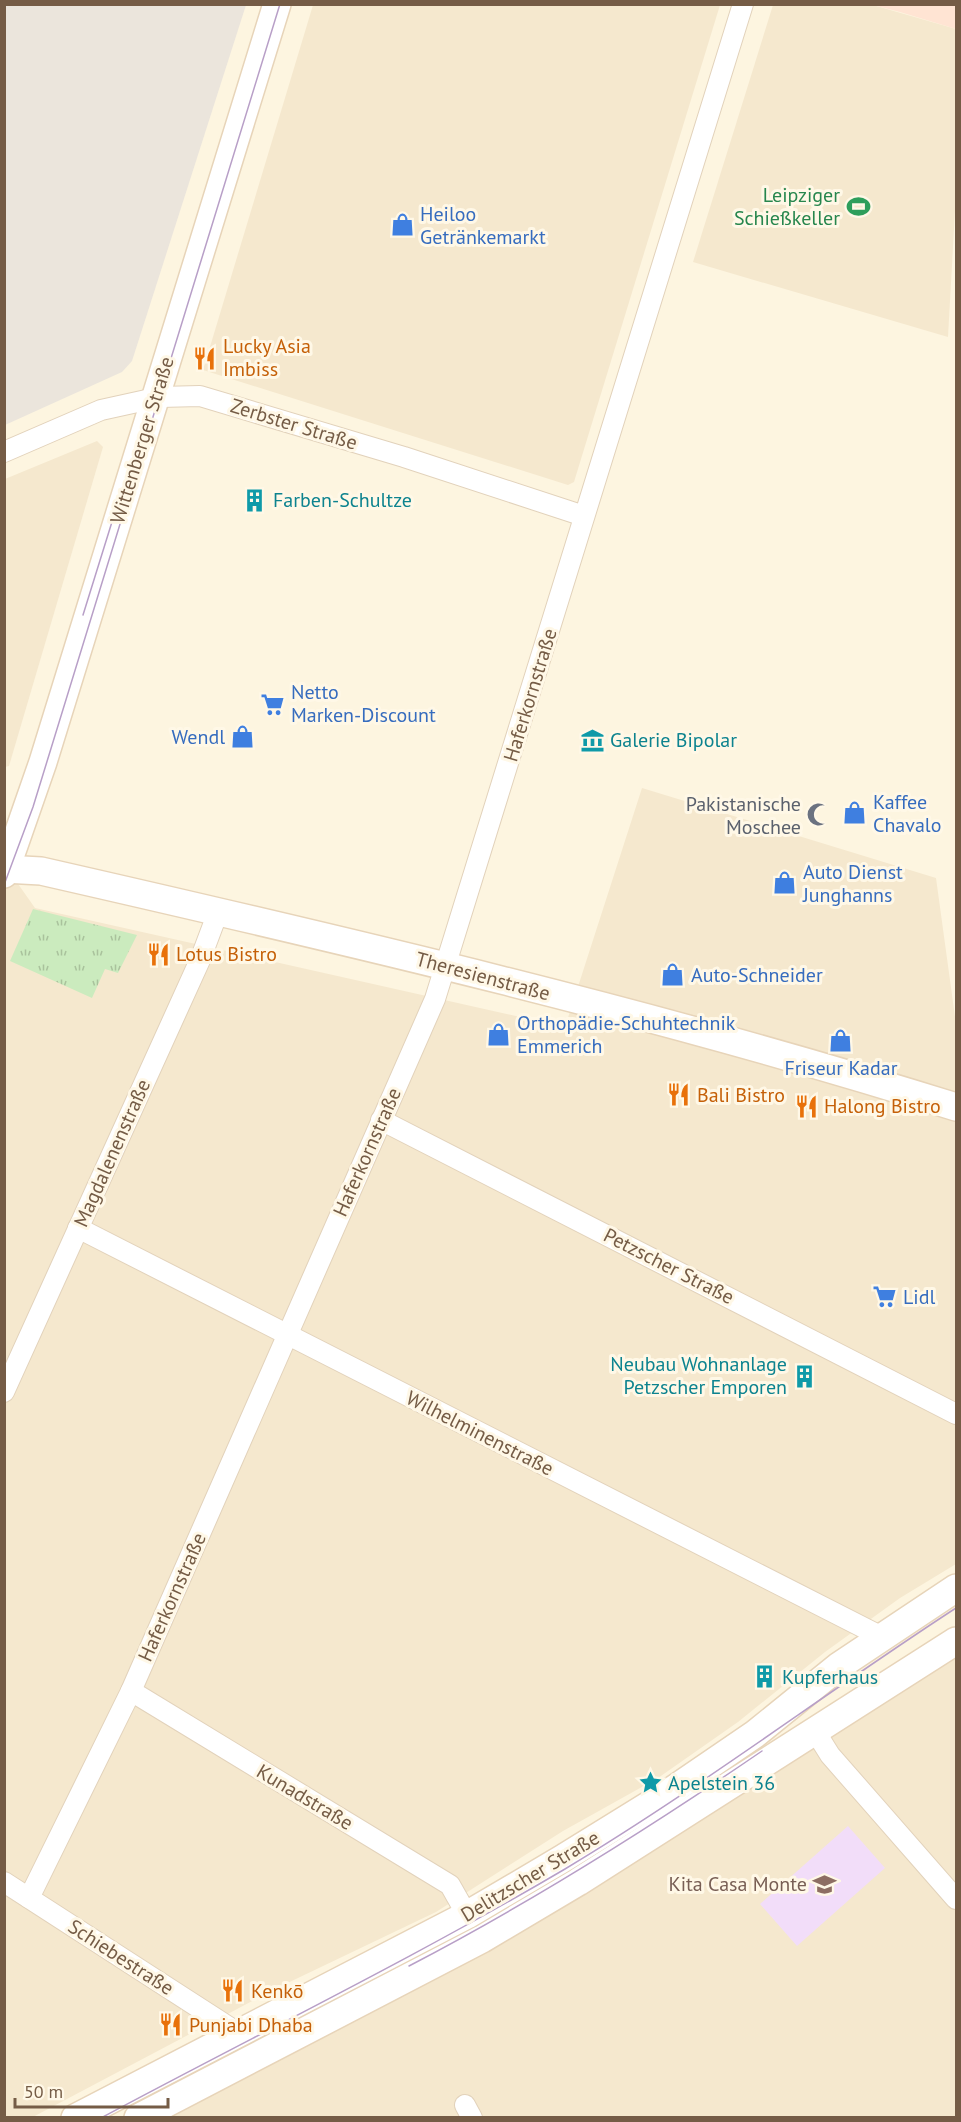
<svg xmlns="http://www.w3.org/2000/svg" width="961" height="2122" viewBox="0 0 961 2122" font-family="'PT Sans',sans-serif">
	<defs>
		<pattern id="grass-tufts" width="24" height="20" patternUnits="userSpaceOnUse" patternTransform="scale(1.5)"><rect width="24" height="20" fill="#cbebbe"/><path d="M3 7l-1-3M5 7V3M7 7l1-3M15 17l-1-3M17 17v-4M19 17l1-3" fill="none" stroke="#a9c29c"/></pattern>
	</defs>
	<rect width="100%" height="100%" fill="#fdf5e0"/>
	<g fill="#f5e8ce">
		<polygon points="313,5 720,5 574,482 568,485 203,370"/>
		<polygon points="773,5 873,5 956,29 956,193 948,337 693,262"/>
		<polygon points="97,441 103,447 9,766 5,767 5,479"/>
		<polygon points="642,788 936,878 956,1024 956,1564 900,1598 825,1652 738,1722 658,1778 563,1831 436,1912 275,1989 31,2118 4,2117 4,864 35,908 565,1027"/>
		<polygon points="956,1656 956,2117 166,2118"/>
	</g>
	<polygon fill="#ffe4d3" points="873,5 956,5 956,29 900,12"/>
	<polygon fill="#ebe5dc" points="4,5 246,5 132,361 122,372 5,425"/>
	<polygon fill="#f2ddf9" points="848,1826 885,1868 797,1946 760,1904"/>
	<polygon fill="url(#grass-tufts)" points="33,909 137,935 118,973 105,969 92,998 10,961"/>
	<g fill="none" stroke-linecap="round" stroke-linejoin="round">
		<defs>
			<g id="street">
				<polyline points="4,452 101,410 160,397 200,396 404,457 584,516"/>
				<polyline points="381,1120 956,1414"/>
				<polyline points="78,1228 882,1637"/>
				<polyline points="4,1392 200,960 218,912"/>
				<polyline points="131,1691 450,1885 467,1915"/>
				<polyline points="815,1731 830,1755 956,1899"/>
				<polyline points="4,1882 238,2033"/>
				<polyline points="29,1898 131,1691 435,999 743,4"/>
				<polyline points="465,2105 472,2118"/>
			</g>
			<g id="secondary">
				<path d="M 4,869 L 41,871 C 348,941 656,1013 956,1107"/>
				<polyline points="4,874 43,762 277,4"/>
				<polyline points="75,2118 467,1915 562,1859 667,1794 755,1734 839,1666 956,1588"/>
				<polyline points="138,2118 482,1939 578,1882 956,1641"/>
			</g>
		</defs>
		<use href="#street" stroke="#e2d2bb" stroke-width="22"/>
		<use href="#secondary" stroke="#e7d4b9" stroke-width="30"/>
		<use href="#street" stroke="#fff" stroke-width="20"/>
		<use href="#secondary" stroke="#fff" stroke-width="27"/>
		<g stroke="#b89fc7" stroke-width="1.5">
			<polyline points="83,615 116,509"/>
			<polyline points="4,885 33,807 280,4"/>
			<path d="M 409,1966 C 532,1902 648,1829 762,1751"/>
			<path d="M 101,2118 C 256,2035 414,1958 565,1869 C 700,1788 825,1693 956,1608"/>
		</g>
	</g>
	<defs>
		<symbol id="stadium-bare" viewBox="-9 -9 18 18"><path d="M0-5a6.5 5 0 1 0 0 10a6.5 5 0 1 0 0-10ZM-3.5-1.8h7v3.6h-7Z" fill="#2e9e5b" stroke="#fff8e7" stroke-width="2.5" paint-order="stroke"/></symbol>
		<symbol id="shop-bare" viewBox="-9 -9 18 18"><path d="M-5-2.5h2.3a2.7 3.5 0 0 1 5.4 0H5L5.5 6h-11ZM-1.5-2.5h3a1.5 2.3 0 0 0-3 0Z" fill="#3f7fe0" stroke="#fff8e7" stroke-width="2.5" paint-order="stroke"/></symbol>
		<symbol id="restaurant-bare" viewBox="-9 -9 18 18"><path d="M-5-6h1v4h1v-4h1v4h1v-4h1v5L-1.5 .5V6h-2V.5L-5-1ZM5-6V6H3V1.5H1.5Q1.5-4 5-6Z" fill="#e8710a" stroke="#fff8e7" stroke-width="2.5" paint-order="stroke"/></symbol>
		<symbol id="building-bare" viewBox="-9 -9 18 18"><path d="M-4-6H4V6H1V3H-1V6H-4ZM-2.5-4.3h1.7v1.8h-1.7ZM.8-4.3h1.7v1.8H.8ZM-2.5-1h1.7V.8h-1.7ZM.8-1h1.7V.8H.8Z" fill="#0f9aa8" stroke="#fff8e7" stroke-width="2.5" paint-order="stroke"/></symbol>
		<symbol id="supermarket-bare" viewBox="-9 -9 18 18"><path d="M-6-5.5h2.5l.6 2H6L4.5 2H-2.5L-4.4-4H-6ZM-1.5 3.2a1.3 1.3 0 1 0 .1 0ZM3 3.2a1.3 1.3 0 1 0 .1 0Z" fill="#3f7fe0" stroke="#fff8e7" stroke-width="2.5" paint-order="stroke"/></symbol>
		<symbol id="museum-bare" viewBox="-9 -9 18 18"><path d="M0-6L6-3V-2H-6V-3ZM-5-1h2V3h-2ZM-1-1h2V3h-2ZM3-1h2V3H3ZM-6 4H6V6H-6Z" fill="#0f9aa8" stroke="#fff8e7" stroke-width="2.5" paint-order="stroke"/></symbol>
		<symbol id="mosque-bare" viewBox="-9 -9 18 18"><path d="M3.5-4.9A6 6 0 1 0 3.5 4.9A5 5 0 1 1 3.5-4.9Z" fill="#6b7280" stroke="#fff8e7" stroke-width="2.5" paint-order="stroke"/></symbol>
		<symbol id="sight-bare" viewBox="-9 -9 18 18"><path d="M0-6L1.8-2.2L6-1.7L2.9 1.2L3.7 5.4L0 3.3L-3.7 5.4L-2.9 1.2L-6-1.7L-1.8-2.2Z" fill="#0f9aa8" stroke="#fff8e7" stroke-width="2.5" paint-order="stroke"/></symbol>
		<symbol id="school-bare" viewBox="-9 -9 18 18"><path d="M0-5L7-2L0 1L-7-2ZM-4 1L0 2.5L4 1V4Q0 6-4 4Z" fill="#8d6e63" stroke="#fff8e7" stroke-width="2.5" paint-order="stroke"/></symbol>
	</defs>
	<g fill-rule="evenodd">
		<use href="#stadium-bare" x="842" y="190" width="33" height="33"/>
		<use href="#shop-bare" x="386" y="208" width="33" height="33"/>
		<use href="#restaurant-bare" x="188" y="342" width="33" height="33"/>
		<use href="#building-bare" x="238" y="484" width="33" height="33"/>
		<use href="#supermarket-bare" x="256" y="688" width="33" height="33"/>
		<use href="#shop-bare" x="226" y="720" width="33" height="33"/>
		<use href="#museum-bare" x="576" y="724" width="33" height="33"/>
		<use href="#shop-bare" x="838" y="796" width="33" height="33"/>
		<use href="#mosque-bare" x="802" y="798" width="33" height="33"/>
		<use href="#shop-bare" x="768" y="866" width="33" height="33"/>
		<use href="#restaurant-bare" x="142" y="938" width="33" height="33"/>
		<use href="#shop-bare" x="656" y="958" width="33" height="33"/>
		<use href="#shop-bare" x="482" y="1018" width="33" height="33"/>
		<use href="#shop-bare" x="824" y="1024" width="33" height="33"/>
		<use href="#restaurant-bare" x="662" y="1078" width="33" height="33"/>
		<use href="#restaurant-bare" x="790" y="1090" width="33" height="33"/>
		<use href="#supermarket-bare" x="868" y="1280" width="33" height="33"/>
		<use href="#building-bare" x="788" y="1360" width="33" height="33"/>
		<use href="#building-bare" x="748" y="1660" width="33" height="33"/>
		<use href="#sight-bare" x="634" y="1766" width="33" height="33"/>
		<use href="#school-bare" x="808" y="1868" width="33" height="33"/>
		<use href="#restaurant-bare" x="216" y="1974" width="33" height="33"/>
		<use href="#restaurant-bare" x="154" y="2008" width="33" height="33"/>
	</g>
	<g text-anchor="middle" stroke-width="6" stroke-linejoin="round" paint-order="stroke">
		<g font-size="20" fill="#27864d" stroke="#fff8e7" text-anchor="end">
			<text x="840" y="202">Leipziger<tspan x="840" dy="23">Schießkeller</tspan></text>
		</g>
		<g font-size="20" fill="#366cbe" stroke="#fff8e7" text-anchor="start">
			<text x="420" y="221">Heiloo<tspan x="420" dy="23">Getränkemarkt</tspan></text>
			<text x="291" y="699">Netto<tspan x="291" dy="23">Marken-Discount</tspan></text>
			<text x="225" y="744" text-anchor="end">Wendl</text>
			<text x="873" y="809">Kaffee<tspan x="873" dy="23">Chavalo</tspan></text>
			<text x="803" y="879">Auto Dienst<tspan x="803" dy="23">Junghanns</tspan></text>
			<text x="691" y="982">Auto-Schneider</text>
			<text x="517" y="1030">Orthopädie-Schuhtechnik<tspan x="517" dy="23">Emmerich</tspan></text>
			<text x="841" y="1075" text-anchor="middle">Friseur Kadar</text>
			<text x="903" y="1304">Lidl</text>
		</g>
		<g font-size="20" fill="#c56008" stroke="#fff8e7" text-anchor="start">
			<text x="223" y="353">Lucky Asia<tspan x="223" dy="23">Imbiss</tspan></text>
			<text x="176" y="961">Lotus Bistro</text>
			<text x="697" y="1102">Bali Bistro</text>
			<text x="824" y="1113">Halong Bistro</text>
			<text x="251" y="1998">Kenkō</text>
			<text x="189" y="2032">Punjabi Dhaba</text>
		</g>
		<g font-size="20" fill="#755c46" stroke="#fff8e7">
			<text transform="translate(294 424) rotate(17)" y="7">Zerbster Straße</text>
			<text transform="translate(142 440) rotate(-73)" y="7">Wittenberger Straße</text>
			<text transform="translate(530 695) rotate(-73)" y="7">Haferkornstraße</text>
			<text transform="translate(483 976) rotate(15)" y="7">Theresienstraße</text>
			<text transform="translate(367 1152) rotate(-66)" y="7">Haferkornstraße</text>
			<text transform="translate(112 1153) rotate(-66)" y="7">Magdalenenstraße</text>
			<text transform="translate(669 1266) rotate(27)" y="7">Petzscher Straße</text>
			<text transform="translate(480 1433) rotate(27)" y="7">Wilhelminenstraße</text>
			<text transform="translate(172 1597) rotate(-66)" y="7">Haferkornstraße</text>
			<text transform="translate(305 1797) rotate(31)" y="7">Kunadstraße</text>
			<text transform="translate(530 1876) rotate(-31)" y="7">Delitzscher Straße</text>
			<text transform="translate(121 1957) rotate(33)" y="7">Schiebestraße</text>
		</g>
		<g font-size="20" fill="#0d838f" stroke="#fff8e7" text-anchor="start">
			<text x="273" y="507">Farben-Schultze</text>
			<text x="610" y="747">Galerie Bipolar</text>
			<text x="787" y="1371" text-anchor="end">Neubau Wohnanlage<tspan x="787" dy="23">Petzscher Emporen</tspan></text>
			<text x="782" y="1684">Kupferhaus</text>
			<text x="668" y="1790">Apelstein 36</text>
		</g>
		<g font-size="20" fill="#5b616d" stroke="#fff8e7" text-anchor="end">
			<text x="801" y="811">Pakistanische<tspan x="801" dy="23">Moschee</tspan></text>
		</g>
		<g font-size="20" fill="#785e54" stroke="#fff8e7" text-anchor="end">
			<text x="807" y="1891">Kita Casa Monte</text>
		</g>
	</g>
	<rect width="961" height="2122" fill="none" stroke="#755c46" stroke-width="12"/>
	<path d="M15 2098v9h153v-9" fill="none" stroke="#755c46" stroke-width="3"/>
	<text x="24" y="2098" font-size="18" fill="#755c46" stroke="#fff8e7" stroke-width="4.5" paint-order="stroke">50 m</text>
</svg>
